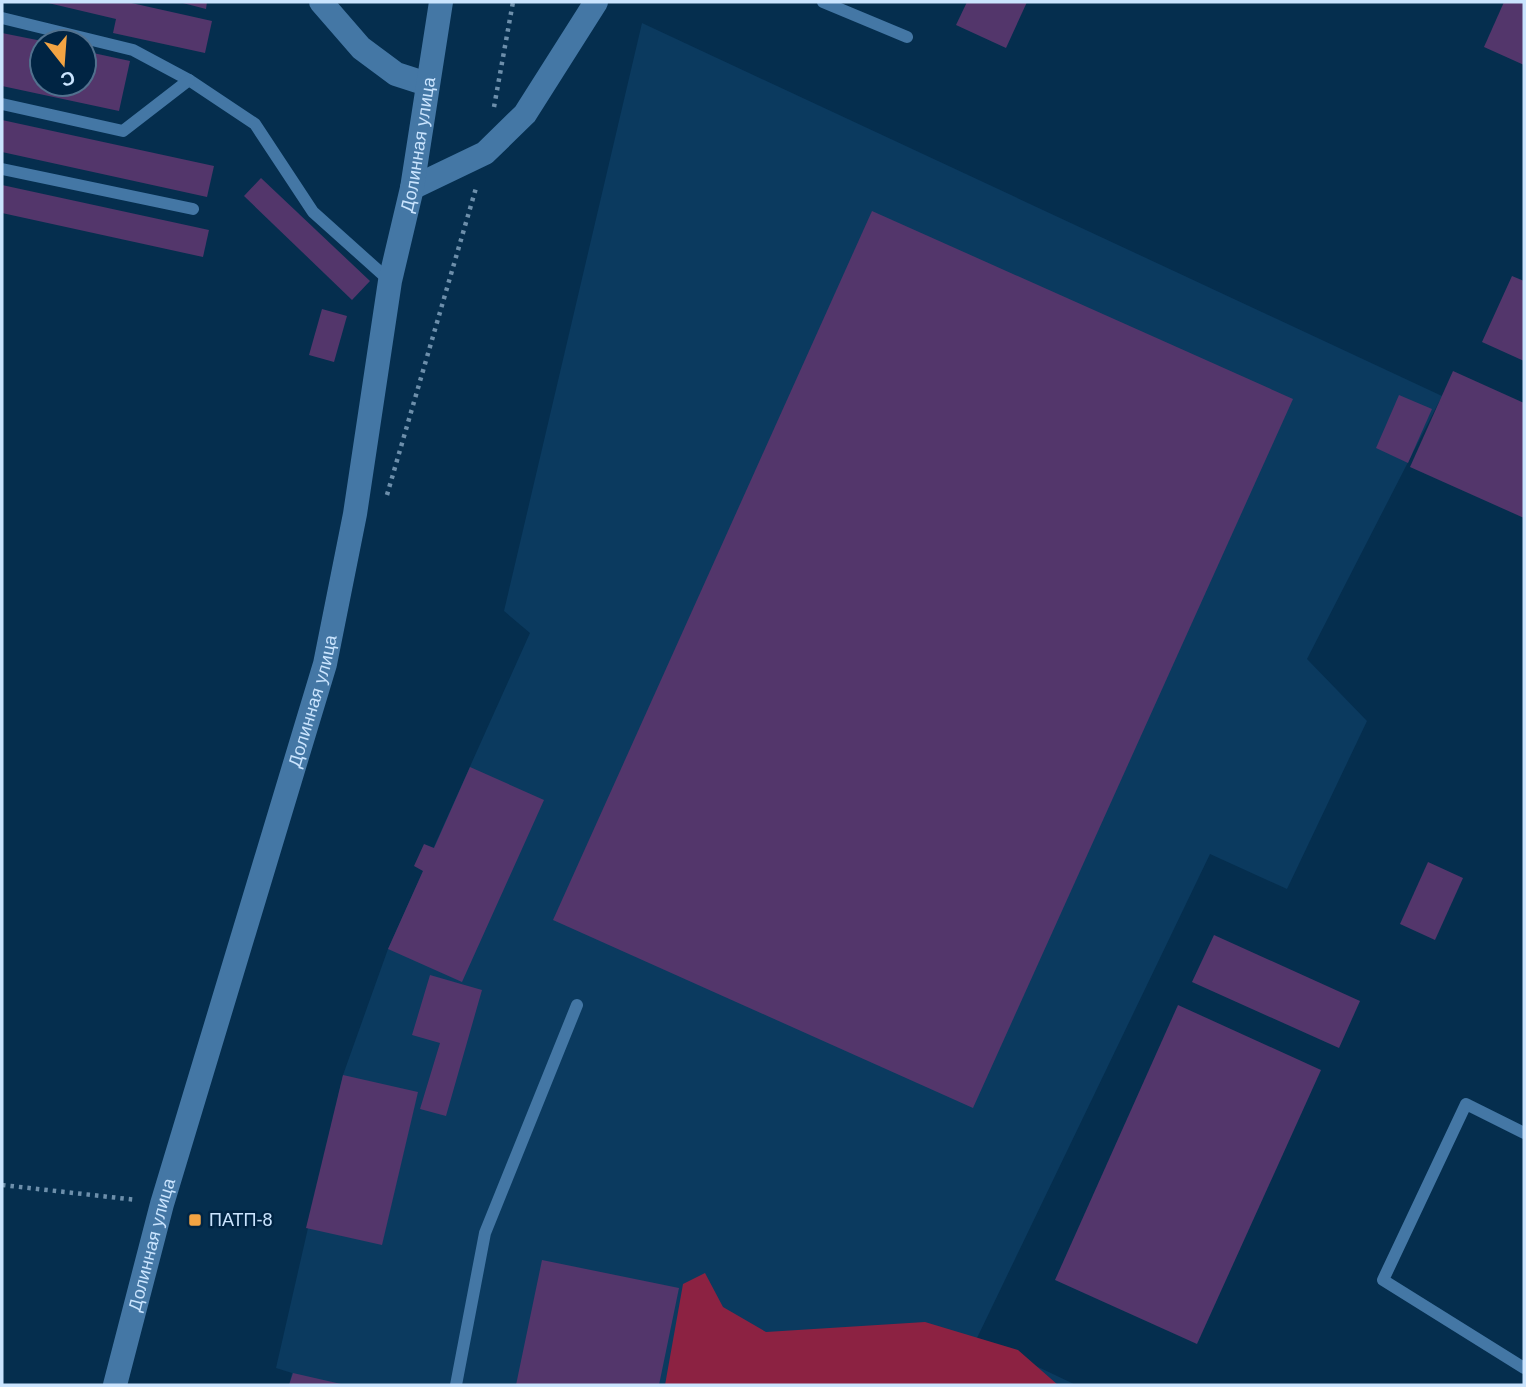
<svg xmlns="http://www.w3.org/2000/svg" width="1526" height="1387" viewBox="0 0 1526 1387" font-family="Helvetica,sans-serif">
	<rect width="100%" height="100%" fill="#052e4e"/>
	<polygon fill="#0b3a5f" points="642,23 1442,396 1307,659 1367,721 1287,889 1210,854 977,1338 1076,1385 289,1385 292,1373 276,1368 343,1075 388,949 530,633 504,611"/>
	<polygon fill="#8c2242" points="705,1273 723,1307 766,1332 925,1322 1018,1350 1058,1385 665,1385 683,1284"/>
	<g fill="#53366b">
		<polygon points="44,2 127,2 212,21 205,53 113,33 116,19"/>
		<polygon points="179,2 207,2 206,9"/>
		<polygon points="967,2 1027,2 1006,48 956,25"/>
		<polygon points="1504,2 1524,2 1524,65 1484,47"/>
		<polygon points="2,33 42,41 42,84 84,84 84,51 130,61 119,111 2,86"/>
		<polygon points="2,120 214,166 207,197 2,152"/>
		<polygon points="261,178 370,281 352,300 244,196"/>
		<polygon points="2,185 209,230 203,257 2,213"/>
		<polygon points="872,211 1293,399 973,1108 553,920"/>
		<polygon points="1512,276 1524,281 1524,361 1482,342"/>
		<polygon points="322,309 347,316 334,362 309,355"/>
		<polygon points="1453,371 1524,403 1524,518 1410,467"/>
		<polygon points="1399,395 1432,409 1408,463 1376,448"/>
		<polygon points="470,767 544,800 462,982 388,949 423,871 414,866 424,844 434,848"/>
		<polygon points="1428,862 1463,878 1435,940 1400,924"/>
		<polygon points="1214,935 1360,1001 1339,1048 1192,982"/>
		<polygon points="430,975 482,990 446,1116 420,1109 440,1043 412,1035"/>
		<polygon points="1178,1005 1321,1070 1197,1344 1055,1280"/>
		<polygon points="343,1075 418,1092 382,1245 306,1228"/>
		<polygon points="542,1260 679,1288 659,1385 516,1385"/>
		<polygon points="293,1373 341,1384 341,1385 289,1385"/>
	</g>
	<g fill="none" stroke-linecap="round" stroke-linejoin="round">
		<g stroke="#6d8fab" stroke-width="4.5" stroke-dasharray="3.5 5" stroke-linecap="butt">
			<polyline points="494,107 513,2"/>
			<polyline points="387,495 476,188"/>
			<polyline points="2,1185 137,1200"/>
		</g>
		<g stroke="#4477a5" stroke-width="12">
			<polyline points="823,2 907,37"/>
			<polyline points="2,18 133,50 189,80 255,124 313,212 390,281"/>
			<polyline points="2,104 123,131 189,80"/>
			<polyline points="2,169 193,209"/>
			<polyline points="1524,1133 1466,1104 1383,1280 1524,1368"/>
			<polyline points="456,1385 485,1233 577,1005"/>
		</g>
		<g stroke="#4477a5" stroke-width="24">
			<polyline points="321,2 361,48 396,74 427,84"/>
			<polyline points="412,188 485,153 525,114 596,2"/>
			<path id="s1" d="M 115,1385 L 162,1204 L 325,664 L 355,514 L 390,281 L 412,188 L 441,2"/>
		</g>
	</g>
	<rect fill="#f3a443" stroke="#002443" stroke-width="2.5" x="188" y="1213" width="14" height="14" rx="3.5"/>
	<g text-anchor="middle" stroke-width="5" stroke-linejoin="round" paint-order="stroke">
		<g font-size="18" fill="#cae4fe" stroke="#002443">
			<text dy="6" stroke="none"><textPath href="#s1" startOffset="1279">Долинная улица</textPath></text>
			<text dy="6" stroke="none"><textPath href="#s1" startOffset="712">Долинная улица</textPath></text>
			<text dy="6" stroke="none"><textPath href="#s1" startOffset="145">Долинная улица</textPath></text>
		</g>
		<g font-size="18" fill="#cae4fe" stroke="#002443" text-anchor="start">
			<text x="209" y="1226">ПАТП-8</text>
		</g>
	</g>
	<rect width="1526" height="1387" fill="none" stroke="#cae4fe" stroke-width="7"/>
	<g transform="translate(63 63) rotate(163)"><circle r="33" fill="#002443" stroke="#51718e" stroke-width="2"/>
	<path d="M0-5L12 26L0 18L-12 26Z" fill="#f3a443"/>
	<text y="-10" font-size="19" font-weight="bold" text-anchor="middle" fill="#cae4fe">С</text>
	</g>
</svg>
